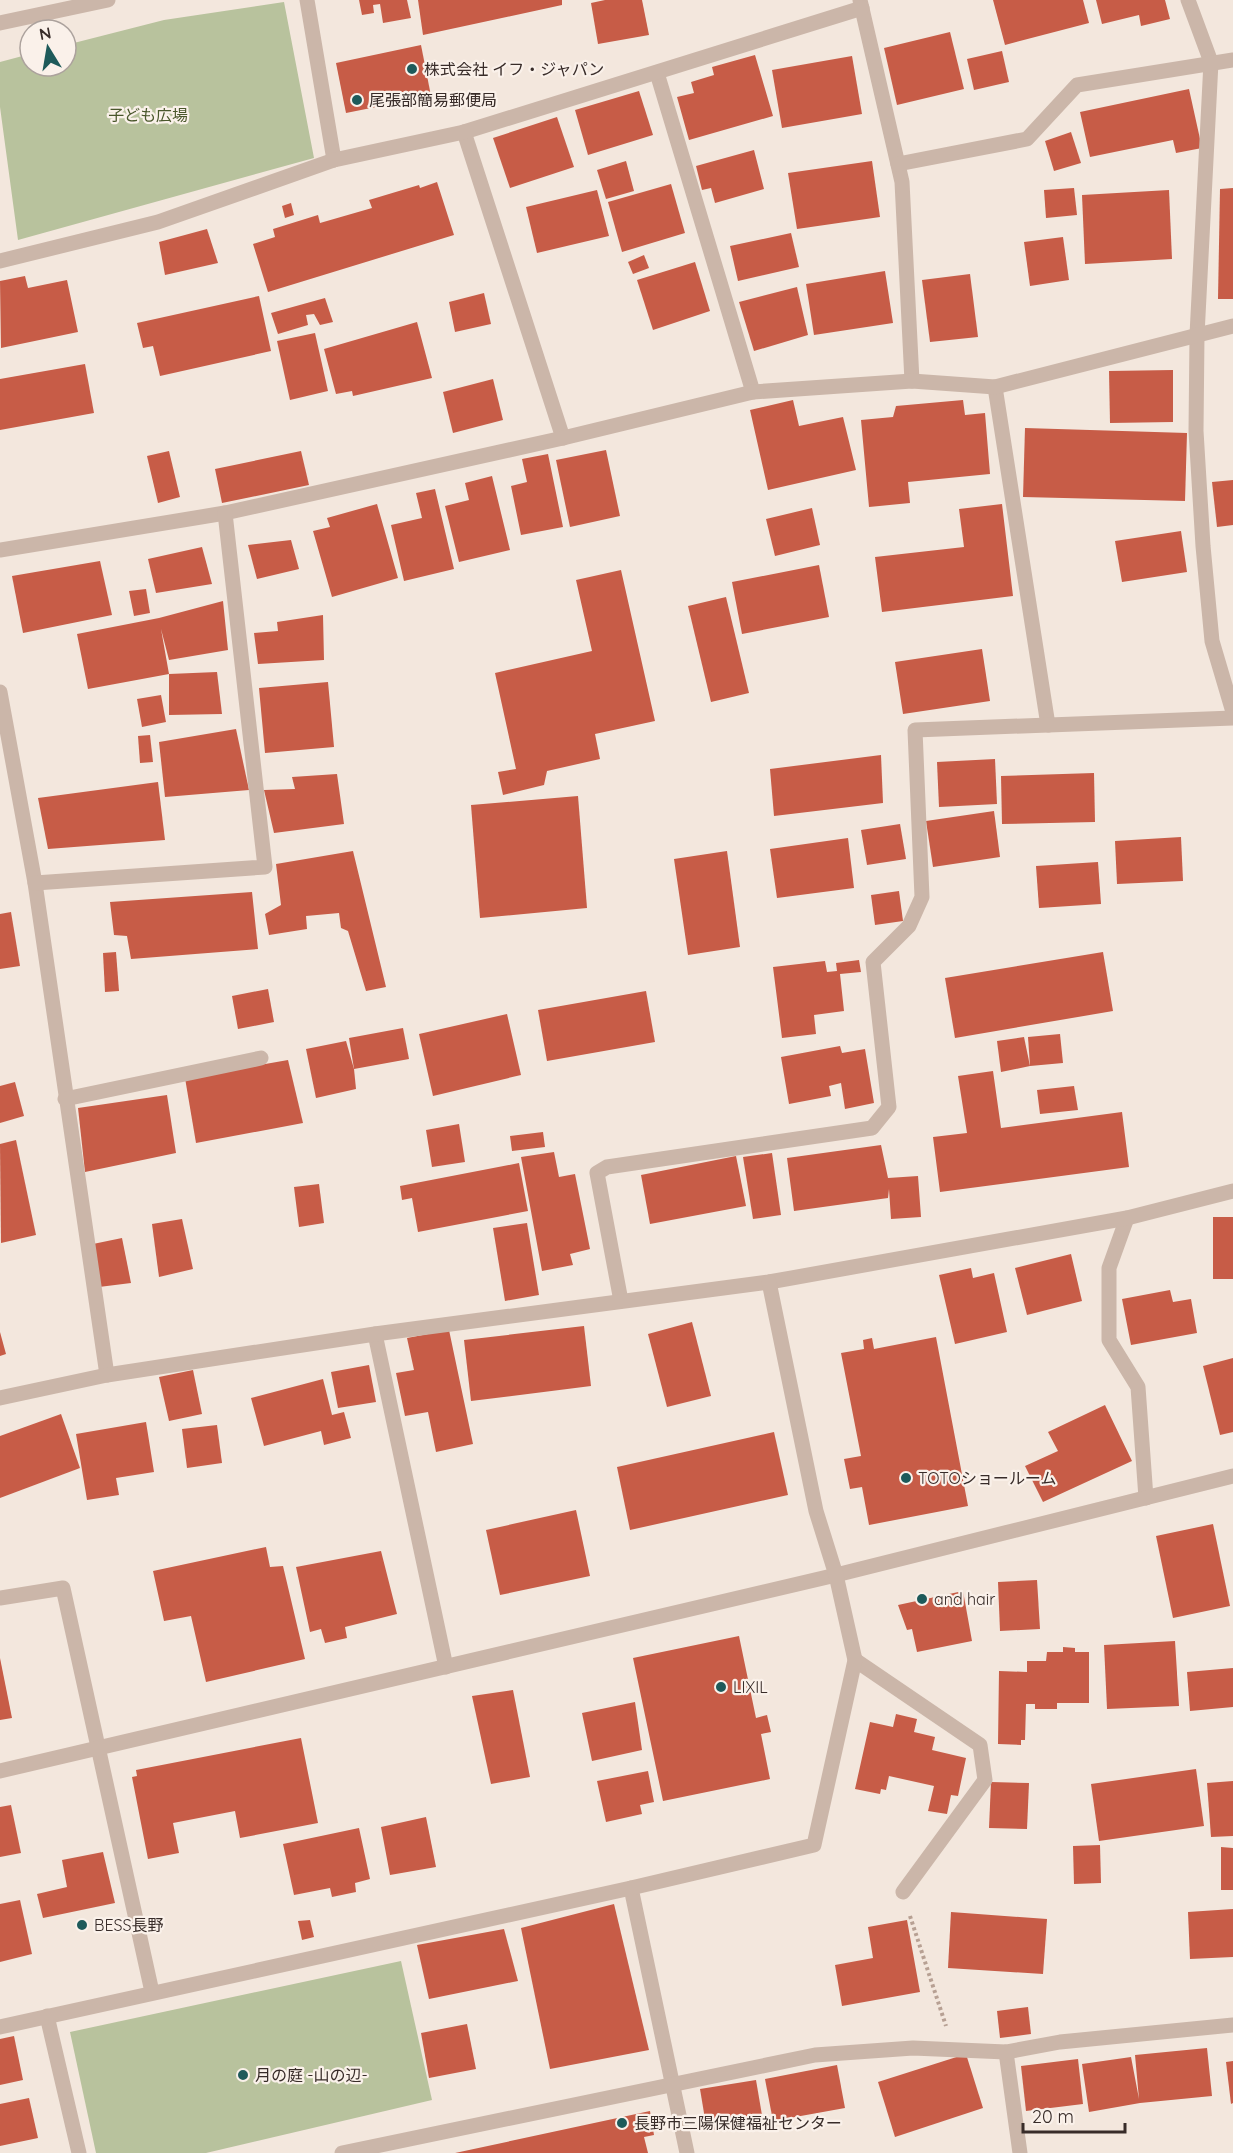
<svg xmlns="http://www.w3.org/2000/svg" width="1233" height="2153" viewBox="0 0 1233 2153" font-family="Quicksand,'Noto Sans JP',sans-serif">
	<rect width="100%" height="100%" fill="#f3e7dd"/>
	<g fill="#b8c29d">
		<polygon points="284,2 314,158 18,240 0,107 0,62 30,54 30,66 66,66 66,45 164,20"/>
		<polygon points="401,1961 432,2100 206,2153 96,2153 70,2032"/>
	</g>
	<g fill="#c75c47">
		<polygon points="359,0 407,0 411,18 383,23 380,4 373,5 374,13 362,15"/>
		<polygon points="418,0 562,0 562,5 423,35"/>
		<polygon points="605,0 642,0 649,35 598,44 591,3"/>
		<polygon points="993,0 1083,0 1089,23 1005,45"/>
		<polygon points="1096,0 1165,0 1170,19 1141,26 1139,15 1102,24"/>
		<polygon points="950,32 964,89 897,105 884,48"/>
		<polygon points="421,45 431,96 346,113 336,63"/>
		<polygon points="1002,51 1009,82 974,90 967,59"/>
		<polygon points="755,55 773,116 689,140 677,97 694,93 691,82 714,75 712,67"/>
		<polygon points="852,56 862,114 782,128 772,70"/>
		<polygon points="1189,89 1202,148 1176,153 1173,140 1090,157 1080,112"/>
		<polygon points="639,91 653,135 588,155 575,110"/>
		<polygon points="557,117 574,167 510,188 493,138"/>
		<polygon points="1071,132 1081,163 1054,171 1045,141"/>
		<polygon points="754,150 764,189 715,203 711,188 702,190 696,166"/>
		<polygon points="626,161 634,191 606,199 597,170"/>
		<polygon points="872,161 880,217 797,229 788,173"/>
		<polygon points="437,182 454,235 268,292 253,244 275,237 273,229 318,215 320,223 372,208 369,200 419,185 420,188"/>
		<polygon points="671,184 685,233 622,252 608,202"/>
		<polygon points="1074,188 1077,215 1046,218 1044,190"/>
		<polygon points="1233,188 1233,299 1218,299 1220,189"/>
		<polygon points="597,190 609,236 537,253 526,207"/>
		<polygon points="1169,190 1172,259 1085,264 1082,195"/>
		<polygon points="291,203 294,215 285,218 282,206"/>
		<polygon points="207,229 218,263 165,275 159,242"/>
		<polygon points="791,233 799,267 738,281 730,246"/>
		<polygon points="1063,237 1069,280 1030,286 1024,242"/>
		<polygon points="644,255 649,268 633,274 628,262"/>
		<polygon points="695,262 710,311 653,330 637,280"/>
		<polygon points="885,271 893,323 814,335 806,284"/>
		<polygon points="970,274 978,337 930,342 922,280"/>
		<polygon points="25,276 28,288 67,280 78,332 1,348 0,281"/>
		<polygon points="797,287 808,335 754,351 739,302"/>
		<polygon points="484,293 491,324 455,332 449,302"/>
		<polygon points="259,296 271,351 160,376 153,346 143,348 137,323"/>
		<polygon points="325,298 333,322 320,325 314,314 306,315 308,325 278,334 271,313"/>
		<polygon points="417,322 432,378 353,396 352,391 336,394 324,349"/>
		<polygon points="315,333 328,391 290,400 277,341"/>
		<polygon points="85,364 94,413 0,430 0,379"/>
		<polygon points="1173,370 1173,422 1110,423 1109,371"/>
		<polygon points="493,379 503,420 453,433 443,392"/>
		<polygon points="793,400 799,426 843,417 856,470 768,490 750,410"/>
		<polygon points="963,400 965,415 985,413 990,474 908,482 910,503 869,507 861,420 893,417 896,406"/>
		<polygon points="1025,428 1187,433 1185,501 1023,497"/>
		<polygon points="606,450 620,516 570,527 556,460"/>
		<polygon points="169,451 180,497 158,503 147,456"/>
		<polygon points="301,451 309,485 222,503 215,469"/>
		<polygon points="548,454 563,527 521,535 511,486 527,482 522,459"/>
		<polygon points="492,476 510,550 459,562 445,506 469,500 465,483"/>
		<polygon points="1233,480 1233,525 1217,527 1212,482"/>
		<polygon points="435,489 454,569 404,581 391,525 422,518 416,493"/>
		<polygon points="377,504 398,578 332,597 313,531 330,527 327,518"/>
		<polygon points="1002,504 1013,596 882,612 875,557 964,547 959,509"/>
		<polygon points="812,508 820,545 775,556 766,519"/>
		<polygon points="1181,531 1187,572 1122,582 1115,541"/>
		<polygon points="291,540 299,569 257,579 248,545"/>
		<polygon points="202,547 212,584 156,593 148,559"/>
		<polygon points="100,561 112,615 23,633 12,576"/>
		<polygon points="819,565 829,617 742,634 732,582"/>
		<polygon points="621,570 655,721 595,734 600,759 547,771 544,785 503,795 498,772 516,769 495,673 592,651 576,580"/>
		<polygon points="146,589 150,613 134,616 129,591"/>
		<polygon points="726,597 749,693 711,702 688,606"/>
		<polygon points="223,601 228,650 169,660 161,629 169,674 88,689 77,634 159,618"/>
		<polygon points="323,615 324,660 258,664 254,633 278,631 277,622"/>
		<polygon points="982,649 990,701 903,714 895,662"/>
		<polygon points="217,672 222,714 169,715 169,674"/>
		<polygon points="328,682 334,747 265,753 259,688"/>
		<polygon points="161,695 166,722 142,727 137,699"/>
		<polygon points="236,729 249,790 165,797 159,742"/>
		<polygon points="150,735 153,762 140,763 138,736"/>
		<polygon points="881,755 883,803 774,816 770,769"/>
		<polygon points="995,759 997,804 939,807 937,762"/>
		<polygon points="1094,773 1095,822 1002,824 1001,776"/>
		<polygon points="337,774 344,824 274,833 264,790 295,789 292,777"/>
		<polygon points="158,782 165,840 48,849 38,798"/>
		<polygon points="578,796 587,908 480,918 471,805"/>
		<polygon points="994,811 1000,857 933,867 926,821"/>
		<polygon points="900,824 906,859 867,865 861,830"/>
		<polygon points="1181,837 1183,881 1117,884 1115,841"/>
		<polygon points="848,838 854,888 777,898 770,849"/>
		<polygon points="353,851 386,987 366,991 348,931 341,928 339,913 306,916 307,929 269,935 265,914 281,905 276,864"/>
		<polygon points="727,851 740,947 688,955 674,859"/>
		<polygon points="1098,862 1101,904 1039,908 1036,866"/>
		<polygon points="899,891 903,921 875,925 871,895"/>
		<polygon points="252,892 258,949 131,959 127,936 114,935 110,902"/>
		<polygon points="11,912 20,966 0,969 0,914"/>
		<polygon points="116,952 119,991 105,992 103,953"/>
		<polygon points="1103,952 1113,1011 955,1038 945,978"/>
		<polygon points="859,960 861,972 840,974 844,1011 814,1015 816,1034 782,1038 773,967 825,961 827,972 837,971 836,963"/>
		<polygon points="268,989 274,1022 238,1029 232,996"/>
		<polygon points="646,991 655,1042 547,1061 538,1010"/>
		<polygon points="507,1014 521,1075 433,1096 419,1034"/>
		<polygon points="403,1028 409,1059 354,1069 349,1038"/>
		<polygon points="1060,1034 1063,1063 1030,1066 1028,1037"/>
		<polygon points="1024,1037 1030,1066 1001,1072 997,1041"/>
		<polygon points="346,1041 354,1069 356,1089 316,1098 306,1049"/>
		<polygon points="840,1046 842,1053 865,1049 874,1103 845,1109 841,1083 829,1086 831,1096 789,1104 781,1057"/>
		<polygon points="288,1060 303,1123 196,1143 185,1078"/>
		<polygon points="993,1071 1001,1128 1122,1112 1129,1167 940,1192 933,1137 967,1133 958,1076"/>
		<polygon points="15,1082 24,1116 0,1123 0,1086"/>
		<polygon points="1074,1086 1078,1110 1040,1114 1037,1090"/>
		<polygon points="167,1095 176,1153 85,1172 78,1108"/>
		<polygon points="459,1124 465,1162 432,1167 426,1130"/>
		<polygon points="543,1132 545,1147 512,1151 510,1136"/>
		<polygon points="16,1140 36,1235 1,1243 0,1144"/>
		<polygon points="881,1145 888,1178 918,1176 921,1217 891,1219 889,1189 888,1198 794,1211 787,1158"/>
		<polygon points="554,1152 559,1177 575,1174 590,1249 570,1254 573,1265 542,1271 521,1157"/>
		<polygon points="772,1153 781,1215 753,1219 743,1157"/>
		<polygon points="736,1156 746,1206 650,1224 641,1175"/>
		<polygon points="519,1163 528,1211 418,1232 412,1198 402,1200 400,1186"/>
		<polygon points="319,1184 324,1223 299,1227 294,1187"/>
		<rect x="1213" y="1217" width="20" height="62"/>
		<polygon points="182,1219 193,1269 159,1277 152,1224"/>
		<polygon points="527,1223 539,1295 505,1301 493,1228"/>
		<polygon points="122,1238 131,1283 99,1287 93,1244"/>
		<polygon points="1071,1254 1082,1301 1027,1315 1015,1268"/>
		<polygon points="971,1268 973,1278 994,1273 1007,1332 955,1344 939,1275"/>
		<polygon points="1170,1290 1173,1302 1191,1299 1197,1333 1131,1345 1122,1299"/>
		<polygon points="692,1322 711,1396 667,1407 648,1334"/>
		<polygon points="584,1326 591,1386 471,1401 464,1340"/>
		<polygon points="449,1330 473,1444 436,1452 428,1412 405,1416 396,1373 414,1370 407,1338"/>
		<polygon points="0,1332 6,1354 0,1356"/>
		<polygon points="936,1337 968,1506 869,1525 862,1487 850,1489 844,1459 861,1456 841,1353 864,1349 863,1340 872,1338 874,1349"/>
		<polygon points="1233,1358 1233,1432 1220,1435 1203,1366"/>
		<polygon points="369,1365 376,1402 338,1408 331,1372"/>
		<polygon points="193,1370 202,1414 169,1421 159,1377"/>
		<polygon points="323,1379 332,1415 344,1412 351,1438 324,1445 321,1431 264,1446 251,1398"/>
		<polygon points="1105,1405 1132,1461 1043,1502 1025,1466 1058,1451 1048,1432"/>
		<polygon points="61,1414 80,1468 0,1498 0,1436"/>
		<polygon points="146,1422 154,1472 116,1478 119,1495 87,1500 76,1434"/>
		<polygon points="217,1425 222,1463 187,1468 182,1429"/>
		<polygon points="774,1432 788,1495 630,1530 617,1467"/>
		<polygon points="576,1510 590,1576 500,1595 486,1530"/>
		<polygon points="1213,1524 1230,1606 1173,1618 1156,1536"/>
		<polygon points="266,1547 270,1567 283,1566 305,1659 206,1682 191,1616 164,1621 153,1571"/>
		<polygon points="381,1551 397,1614 345,1627 347,1638 325,1643 321,1629 310,1632 296,1567"/>
		<polygon points="1037,1580 1040,1629 1000,1631 998,1582"/>
		<polygon points="963,1591 972,1641 917,1652 912,1629 907,1630 898,1605"/>
		<polygon points="739,1636 756,1718 767,1715 771,1732 761,1734 770,1779 663,1801 633,1658"/>
		<polygon points="1175,1641 1179,1706 1107,1709 1104,1645"/>
		<polygon points="1063,1647 1075,1648 1075,1652 1089,1652 1089,1703 1057,1703 1057,1709 1035,1709 1035,1704 1026,1704 1025,1740 1021,1740 1021,1745 998,1744 999,1671 1027,1672 1027,1661 1046,1661 1047,1652 1063,1652"/>
		<polygon points="0,1658 12,1718 0,1720"/>
		<polygon points="1233,1668 1233,1707 1190,1711 1187,1672"/>
		<polygon points="513,1690 530,1777 491,1784 472,1696"/>
		<polygon points="635,1702 642,1750 592,1761 582,1713"/>
		<polygon points="896,1714 917,1719 914,1732 935,1737 932,1750 966,1758 958,1796 951,1795 947,1814 928,1811 934,1786 889,1776 886,1790 881,1789 880,1794 855,1789 870,1722 893,1727"/>
		<polygon points="301,1738 318,1823 240,1838 235,1811 173,1823 179,1853 148,1859 132,1777 137,1776 136,1770"/>
		<polygon points="1196,1769 1204,1826 1099,1841 1091,1784"/>
		<polygon points="648,1771 654,1802 640,1805 642,1814 606,1822 597,1781"/>
		<polygon points="1233,1781 1233,1836 1211,1837 1207,1783"/>
		<polygon points="991,1782 1029,1783 1027,1829 989,1828"/>
		<polygon points="11,1805 21,1853 0,1857 0,1807"/>
		<polygon points="426,1817 436,1867 390,1875 381,1827"/>
		<polygon points="359,1828 370,1879 355,1883 356,1892 332,1897 330,1888 294,1895 283,1844"/>
		<polygon points="1100,1845 1101,1883 1074,1884 1073,1846"/>
		<polygon points="1221,1847 1233,1848 1233,1890 1221,1890"/>
		<polygon points="103,1852 115,1903 43,1918 37,1894 67,1887 62,1860"/>
		<polygon points="20,1900 32,1954 0,1962 0,1904"/>
		<polygon points="614,1904 649,2050 550,2069 521,1928"/>
		<polygon points="1233,1909 1233,1957 1190,1959 1188,1912"/>
		<polygon points="951,1912 1047,1919 1043,1974 948,1968"/>
		<polygon points="310,1920 314,1937 302,1940 298,1921"/>
		<polygon points="907,1920 920,1992 842,2006 835,1965 873,1958 868,1927"/>
		<polygon points="504,1929 518,1981 429,1999 417,1945"/>
		<polygon points="1028,2007 1031,2034 1000,2038 997,2011"/>
		<polygon points="467,2024 476,2069 429,2078 421,2033"/>
		<polygon points="14,2036 23,2080 0,2085 0,2039"/>
		<polygon points="1207,2048 1212,2096 1140,2103 1089,2112 1082,2064 1131,2057 1139,2099 1135,2055"/>
		<polygon points="966,2054 983,2108 895,2137 878,2082"/>
		<polygon points="1078,2059 1083,2104 1026,2111 1021,2066"/>
		<polygon points="1233,2061 1233,2103 1231,2104 1226,2062"/>
		<polygon points="837,2065 845,2108 773,2121 765,2079"/>
		<polygon points="756,2080 763,2121 707,2131 700,2089"/>
		<polygon points="29,2098 38,2138 0,2146 0,2104"/>
		<polygon points="650,2111 654,2135 644,2137 648,2153 455,2153"/>
	</g>
	<g fill="none" stroke-linecap="round" stroke-linejoin="round">
		<polyline stroke="#b7a093" stroke-width="4" stroke-dasharray="3 3" stroke-linecap="butt" points="910,1916 946,2026"/>
		<g stroke="#cbb6a9" stroke-width="15">
			<polyline points="307,0 334,160"/>
			<polyline points="860,0 902,182 912,381"/>
			<polyline points="1188,0 1211,62 1197,335 1196,431 1203,546 1212,641 1233,712"/>
			<polyline points="0,23 108,0"/>
			<polyline points="657,73 753,392"/>
			<polyline points="464,132 563,438"/>
			<polyline points="898,164 1027,139 1077,85 1233,60"/>
			<polyline points="0,261 158,222 334,160 464,132 862,8"/>
			<polyline points="995,387 1048,725"/>
			<polyline points="0,550 225,513 563,438 753,392 912,381 995,387 1233,326"/>
			<polyline points="0,692 35,883 107,1375"/>
			<polyline points="35,883 265,867 225,513"/>
			<polyline points="65,1099 261,1058"/>
			<polyline points="1127,1218 1109,1268 1109,1340 1138,1387 1146,1498"/>
			<polyline points="621,1301 597,1173 607,1167 872,1128 889,1107 873,962 909,926 922,897 915,730 1233,718"/>
			<polyline points="375,1334 446,1667"/>
			<polyline points="0,1398 107,1375 375,1334 769,1282 1127,1218 1233,1191"/>
			<polyline points="0,1598 63,1588 152,1992"/>
			<polyline points="855,1660 980,1745 985,1780 903,1892"/>
			<polyline points="0,1771 836,1575 1233,1476"/>
			<polyline points="631,1888 687,2153"/>
			<polyline points="47,2016 79,2153"/>
			<polyline points="0,2027 631,1888 814,1845 855,1660 836,1575 816,1511 769,1282"/>
			<polyline points="1006,2052 1020,2153"/>
			<polyline points="342,2153 815,2055 913,2048 1006,2052 1060,2042 1233,2025"/>
		</g>
	</g>
	<g fill="#1e5a5a" stroke="#faf1ea" stroke-width="2">
		<circle cx="412" cy="69" r="6"/>
		<circle cx="357" cy="100" r="6"/>
		<circle cx="906" cy="1478" r="6"/>
		<circle cx="922" cy="1599" r="6"/>
		<circle cx="721" cy="1687" r="6"/>
		<circle cx="82" cy="1925" r="6"/>
		<circle cx="243" cy="2075" r="6"/>
		<circle cx="622" cy="2123" r="6"/>
	</g>
	<g text-anchor="middle" stroke-width="4.5" stroke-linejoin="round" paint-order="stroke">
		<g font-size="16" fill="#382c29" stroke="#faf1ea" text-anchor="start">
			<text x="424" y="75">株式会社 イフ・ジャパン</text>
			<text x="369" y="106">尾張部簡易郵便局</text>
			<text x="918" y="1484">TOTOショールーム</text>
			<text x="934" y="1605">and hair</text>
			<text x="733" y="1693">LIXIL</text>
			<text x="94" y="1931">BESS長野</text>
			<text x="255" y="2081">月の庭 -山の辺-</text>
			<text x="634" y="2129">長野市三陽保健福祉センター</text>
		</g>
		<g font-size="16" fill="#4a572c" stroke="#faf1ea">
			<text x="148" y="121">子ども広場</text>
		</g>
	</g>
	<g transform="translate(48 48) rotate(349)"><circle r="28" fill="#faf1ea" stroke="#aca29d" stroke-width="1.5"/>
	<path d="M0-4.5L10 22L0 15L-10 22Z" fill="#1e5a5a"/>
	<text y="-9" font-size="16" font-weight="bold" text-anchor="middle" fill="#382c29">N</text>
	</g>
	<path d="M1023 2123v9h102v-9" fill="none" stroke="#382c29" stroke-width="3"/>
	<text x="1032" y="2123" font-size="18" fill="#382c29" stroke="#faf1ea" stroke-width="4.5" paint-order="stroke">20 m</text>
</svg>
